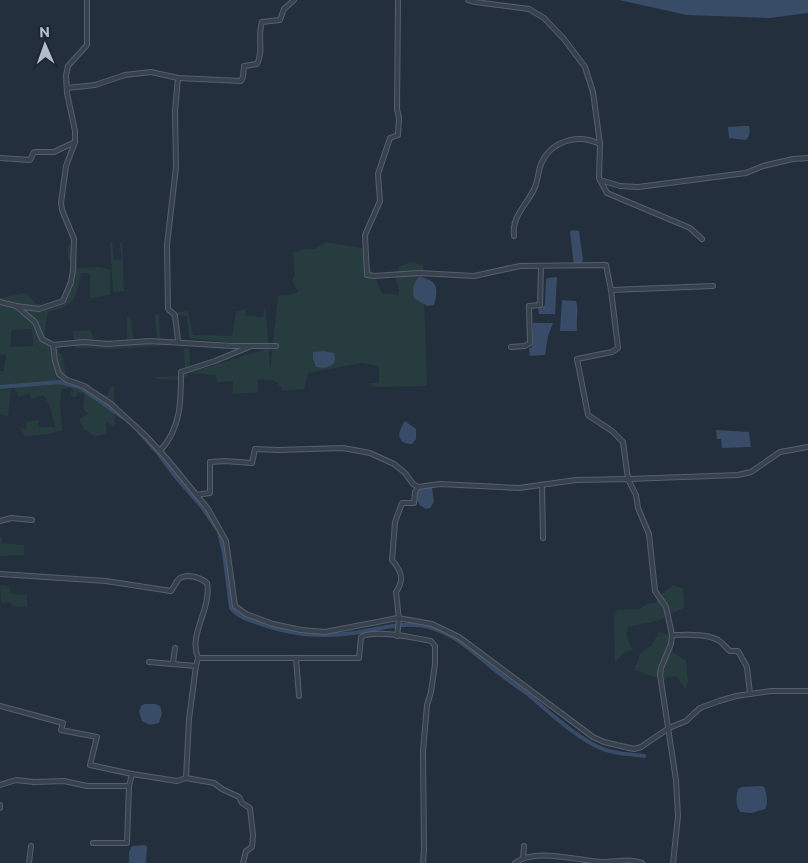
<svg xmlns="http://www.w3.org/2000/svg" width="808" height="863" viewBox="0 0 808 863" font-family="Commissioner,sans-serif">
	<rect width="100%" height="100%" fill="#242f3e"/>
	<g fill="#263c3f" fill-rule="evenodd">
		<polygon points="112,242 114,260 122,259 120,243 122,243 124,291 113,292 110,243"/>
		<path d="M 326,242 L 362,248 L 382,293 L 398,295 L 399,291 L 396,280 L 398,267 L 411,262 L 423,265 L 427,386 L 375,387 L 369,383 L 379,383 L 379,366 L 361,363 L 308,373 L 304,389 L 283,391 C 276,378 271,379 258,380 L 258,392 L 232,394 L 233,381 L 217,382 L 216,375 L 189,373 L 183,380 L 156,379 L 156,377 L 178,376 L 179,369 L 185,368 L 184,348 L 189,348 L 190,369 L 205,368 L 269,348 L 270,372 L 278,296 L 291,295 L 298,292 L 292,280 L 295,276 L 293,253 L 304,249 L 314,249 Z"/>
		<path d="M 75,244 L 77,268 L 100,267 L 110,270 L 110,295 L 90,298 L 90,273 L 81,273 C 76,299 75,306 48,312 L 45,329 L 45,342 L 54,350 L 59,347 L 58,353 L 62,354 L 67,379 L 76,379 L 90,385 L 91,390 L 107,396 L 110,387 L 114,387 L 115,427 L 106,422 L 106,434 L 94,436 L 84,429 L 79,419 L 88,414 L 83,408 L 85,395 L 78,392 L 76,397 L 71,396 L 70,391 L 74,392 L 70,387 L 62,389 C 59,403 61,416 63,430 L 48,434 L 25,436 L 20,428 L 26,429 L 26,422 L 38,420 L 38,427 L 55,427 C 53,416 50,405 44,395 L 31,399 L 29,393 L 19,397 L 13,386 L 0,387 L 0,371 L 4,371 L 6,354 L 0,355 L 0,298 L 26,293 L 35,303 L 54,308 L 64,301 C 66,292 69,292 72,286 C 76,278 71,272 72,264 L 68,259 L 68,245 ZM 32,329 L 33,346 L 11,347 L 11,330 Z"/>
		<polygon points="265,306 269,347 189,338 187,316 178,315 178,312 188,311 193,335 232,336 236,311 246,310 245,316 263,317"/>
		<polygon points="159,314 160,338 175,345 112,349 75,348 73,331 91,330 93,339 112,340 112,342 127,341 127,318 131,317 133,339 157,341 155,315"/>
		<polygon points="11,389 8,416 0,415 0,390"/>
		<polygon points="0,537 2,537 1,543 24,545 24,555 0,556"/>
		<polygon points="0,585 8,586 12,594 27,595 27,607 12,606 11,603 1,602"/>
		<polygon points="673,585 683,588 685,607 660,620 628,627 626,636 633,650 623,653 615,663 614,618 617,610 639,609 647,604 656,602 663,593"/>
		<polygon points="659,632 670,635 673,652 686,661 688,681 685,689 676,676 667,677 664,680 634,670 641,652 652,645"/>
	</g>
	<g fill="#394c67">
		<polygon points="619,0 808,0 808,13 770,18 687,15"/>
		<path d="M 745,126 L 749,126 C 750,131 750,136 746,140 L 729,138 L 728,127 Z"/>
		<polygon points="572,230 579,231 583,260 581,264 574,266 570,232"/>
		<path d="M 419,277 C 437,280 439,287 434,305 L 427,306 L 414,298 C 412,289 413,284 419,277 Z"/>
		<polygon points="557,277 555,314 539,314 538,307 544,306 545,304 546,279 548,278"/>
		<path d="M 562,300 L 576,301 C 579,309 576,321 577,331 L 560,331 Z"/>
		<polygon points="533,323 553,323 548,336 545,355 530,356 529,348 532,347"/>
		<polygon points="324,351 334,353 335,360 332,365 325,368 316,367 313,359 313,352"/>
		<path d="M 405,421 L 416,429 L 416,439 L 412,444 C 396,444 397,432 405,421 Z"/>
		<polygon points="716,430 749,432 751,447 722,448 721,439 717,439"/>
		<polygon points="418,488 432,488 434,502 430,508 426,509 420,505 416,499"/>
		<polygon points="144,704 155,704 160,706 162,713 159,723 150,725 142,721 139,712 141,706"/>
		<path d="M 762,786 L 765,788 C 766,794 769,803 765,809 L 752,813 L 741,812 C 735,807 736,797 738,789 L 742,787 Z"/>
		<polygon points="145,845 147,847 146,863 129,863 129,852 132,846"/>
	</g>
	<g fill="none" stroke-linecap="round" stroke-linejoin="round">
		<g stroke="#394c67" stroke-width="4">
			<polyline points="0,387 59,382 80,387 124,418"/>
			<path d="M 139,432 L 159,454 L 175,476 L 202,507 L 219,532 L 224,553 L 231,608 C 239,618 252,621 264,625 C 293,635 323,637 354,633 C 379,629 404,621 429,627 C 456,634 475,654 495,670 C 506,679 518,687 529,695 C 549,712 579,740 603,749 C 615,754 630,754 644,756"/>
		</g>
		<defs>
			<g id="minor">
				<polyline points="398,0 397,109 399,118 398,135 390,138 378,174 380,201 365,235 367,275 374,276 419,273 474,276 520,266 606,265 611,290 713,286"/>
				<polyline points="468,0 475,2 529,9 544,18 564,39 585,67 593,92 600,144 599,178 607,193 690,228 702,239"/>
				<path d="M 67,88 L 95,85 L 125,75 L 151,72 L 178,78 L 241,81 L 243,77 L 244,66 L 257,64 C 264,52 257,36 262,22 L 280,20 L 284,9 L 294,0"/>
				<polyline points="0,158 30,160 34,152 54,152 75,142"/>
				<polyline points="600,180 620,186 638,187 746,173 763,166 793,159 808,158"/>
				<path d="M 514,236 C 511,216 528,204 535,187 C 538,180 538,172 541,164 C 551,141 577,133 600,144"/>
				<polyline points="611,290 618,348 612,352 577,359 588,415 612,431 623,442 628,479 738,475 751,472 780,452 808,447"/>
				<polyline points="0,302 16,306 39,309 63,301 71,282 73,270 74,239 62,210 61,203 66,166 75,142 75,131 67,93 66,75 68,66 87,45 87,0"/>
				<polyline points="16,306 35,322 42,339 53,345 84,342 107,344 150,341 232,346 276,346"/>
				<polyline points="178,341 175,315 168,309 167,245 176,167 175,111 178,78"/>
				<polyline points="53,345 55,361 59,374 67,380 84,386 111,404 147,437 167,459 208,509 226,541 235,606 246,614 273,624 301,630 325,632 398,618 432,624 459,637 593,737 604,742 634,749 641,747 669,728 686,721 700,708 719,701 736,696 771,691 808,691"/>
				<polyline points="511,347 525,346 530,343 529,306 540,305 541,266"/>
				<path d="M 160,451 C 181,428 181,402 181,372 L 215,361 L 249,347"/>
				<polyline points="542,486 543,538"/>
				<polyline points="196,495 210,493 210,462 225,461 252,463 255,449 278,450 343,448 370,453 394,464 405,473 413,484 418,487 440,484 519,488 576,480 628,479 636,495 638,508 649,534 655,591 666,607 672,635 671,644 661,668 660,675 676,780 678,816 673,863"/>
				<polyline points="0,521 11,518 32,520"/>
				<path d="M 0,574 L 106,581 L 171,591 C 174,587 177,580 180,578 C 188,573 201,578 207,583 C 212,609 188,633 198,658 L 359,658 L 361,637 C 375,629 414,638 431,641 L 435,646 L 435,664 L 431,692 L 427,705 L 423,751 L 424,850 L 423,863"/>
				<path d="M 672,635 C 686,635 705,633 718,640 C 723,643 726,648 730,651 L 738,651 L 747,667 L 750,694"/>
				<path d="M 397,636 L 399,620 L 396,592 C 405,580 401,570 392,560 L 395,522 L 402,503 L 414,503 L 415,492 L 418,487"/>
				<polyline points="296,658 299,696"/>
				<polyline points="149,662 196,666"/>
				<polyline points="173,663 175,648"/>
				<polyline points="0,706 63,723 61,730 97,737 90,765 132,774"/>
				<polyline points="186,778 214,783 222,789 239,797 242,803 250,808 253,835 252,847 246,851 243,863"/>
				<polyline points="0,785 16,780 34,782 64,781 87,786 129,786"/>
				<polyline points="0,805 0,808"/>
				<polyline points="93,843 127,843 129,786 132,774 177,781 186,778 189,719 196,666 198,658"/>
				<polyline points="523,858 524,846"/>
				<polyline points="29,863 31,846"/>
				<path d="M 515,863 C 535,847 579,861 603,862 C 617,862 629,858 642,863"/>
			</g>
		</defs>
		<use href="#minor" stroke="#565f6c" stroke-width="6"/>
		<use href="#minor" stroke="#38414e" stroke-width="4"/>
	</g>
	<g transform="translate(45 45) rotate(358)" stroke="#1d2633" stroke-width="4" paint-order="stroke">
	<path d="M0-4L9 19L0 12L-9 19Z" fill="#b4bcc9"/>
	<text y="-8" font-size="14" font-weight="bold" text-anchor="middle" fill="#b4bcc9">N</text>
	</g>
</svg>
